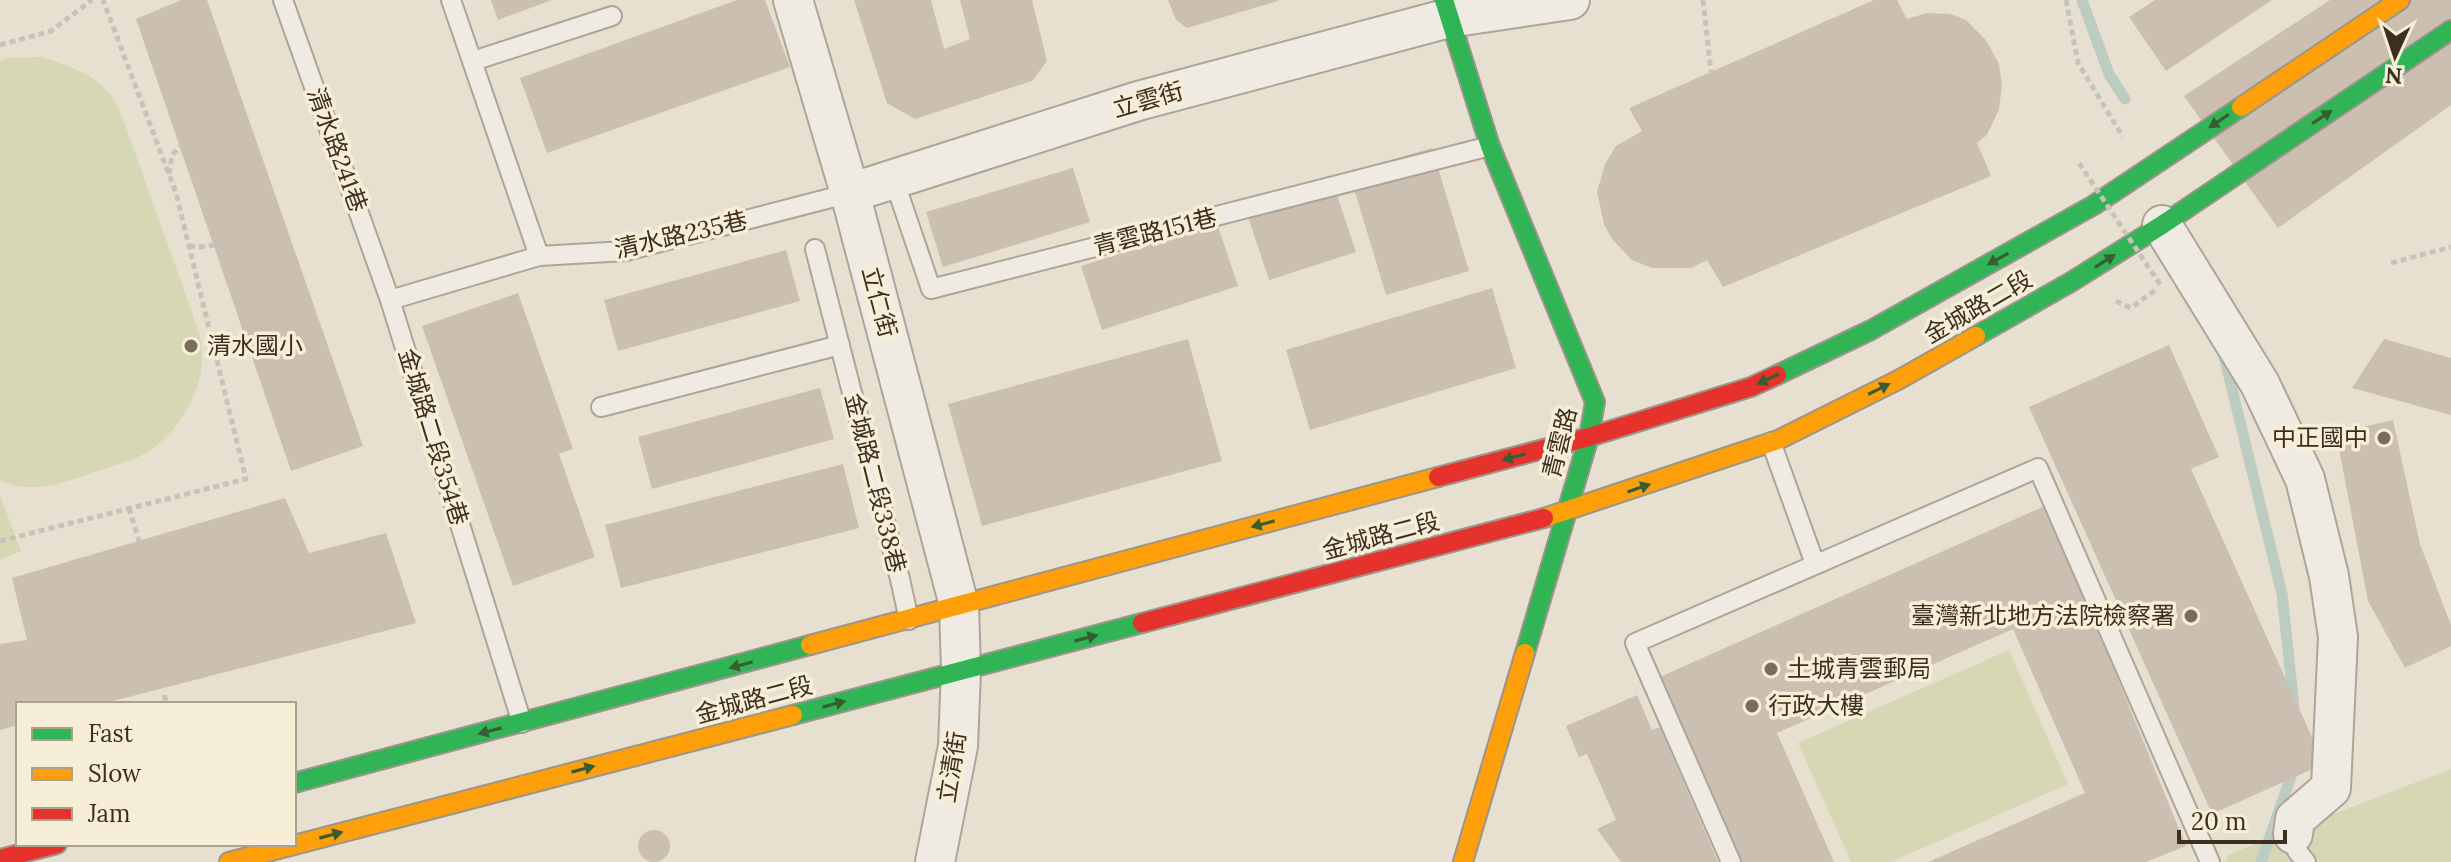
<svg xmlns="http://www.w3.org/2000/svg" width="2451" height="862" viewBox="0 0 2451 862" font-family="Lora,'Noto Sans TC',serif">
	<rect width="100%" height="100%" fill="#e7e0d1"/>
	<g fill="#d6d7b3">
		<path d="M 41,57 C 68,65 96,74 113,98 C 118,105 121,115 124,122 L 200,335 C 201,343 203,351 202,360 C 202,394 173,440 142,455 C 124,464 102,469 84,476 C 57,485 27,494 0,480 L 0,61 L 8,58 Z"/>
		<polygon points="0,495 21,551 0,560"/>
		<polygon points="2009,650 2068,784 1891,862 1851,862 1798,743"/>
		<polygon points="2451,769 2451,862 2225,862 2229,854"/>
	</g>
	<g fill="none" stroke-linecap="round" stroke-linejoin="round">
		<g stroke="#bcccc2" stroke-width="11">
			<polyline points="2082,0 2109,74 2125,99"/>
			<polyline points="2223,352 2282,594 2294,707"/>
			<polyline points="2261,862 2294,768"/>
		</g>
	</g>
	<g fill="#cbbfb2">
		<polygon points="181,0 207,0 363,446 291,471 136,19"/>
		<polygon points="491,0 552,0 498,20"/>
		<polygon points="737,0 765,0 790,67 547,153 520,78"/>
		<polygon points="854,0 931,0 944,49 970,39 960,0 1032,0 1047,61 1032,81 915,119 887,103"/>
		<polygon points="1168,0 1278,0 1278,1 1187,28 1176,20"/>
		<polygon points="1874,0 1897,0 1907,19 1927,13 1950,14 1966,20 1986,40 1999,64 2002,85 1999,109 1987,135 1977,143 1991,176 1723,287 1707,260 1691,268 1652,268 1632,260 1612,239 1604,224 1597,192 1605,164 1616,146 1642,131 1629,108"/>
		<polygon points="2155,0 2272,0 2166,71 2129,17"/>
		<polygon points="2330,0 2451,0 2451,105 2278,228 2184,96"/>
		<polygon points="1432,148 1469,271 1386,295 1349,172"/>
		<polygon points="1073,168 1090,222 943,267 926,212"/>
		<polygon points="1333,183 1356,252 1269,280 1246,211"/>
		<polygon points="1217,223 1238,286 1102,330 1081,266"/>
		<polygon points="786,250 800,301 618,351 604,300"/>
		<polygon points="1492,288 1516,368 1310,430 1286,350"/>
		<polygon points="518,293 573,449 559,454 595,557 513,586 422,326"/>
		<polygon points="1188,339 1222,461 982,526 948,404"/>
		<polygon points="2384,339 2451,358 2451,415 2352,388"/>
		<polygon points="2169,345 2219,457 2191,469 2324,764 2212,814 2029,407"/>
		<polygon points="820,388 834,439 652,489 638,437"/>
		<polygon points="2393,420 2420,544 2451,625 2451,646 2405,668 2368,601 2336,433"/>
		<polygon points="843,464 859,528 621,588 605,525"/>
		<polygon points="285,498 309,553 386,533 416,623 101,704 18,704 18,725 0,730 0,644 27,640 12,578"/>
		<polygon points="2047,505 2186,846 2146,862 1928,862 2085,793 2013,629 1777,733 1834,862 1743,862 1653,680"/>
		<polygon points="1637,695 1652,730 1660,727 1718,862 1621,862 1597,829 1616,820 1587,754 1579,757 1566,726"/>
		<circle cx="654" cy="846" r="16"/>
	</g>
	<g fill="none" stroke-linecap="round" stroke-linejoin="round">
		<defs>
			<g id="lane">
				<polyline points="283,0 390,300"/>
				<polyline points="451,0 539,256 626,251 850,193"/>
				<polyline points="473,61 612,16"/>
				<polyline points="894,180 931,289 1490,146"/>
				<polyline points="815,249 900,579 909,620"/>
				<polyline points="601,407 840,345"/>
				<polyline points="1771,442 1815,564"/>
				<polyline points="522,723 390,300 539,256"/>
				<polyline points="2293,834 2297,851 2306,862"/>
				<polyline points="1731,862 1635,643 2038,468 2210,862"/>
			</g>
			<g id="street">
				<polyline points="793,0 850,193 959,605 961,671 958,746 935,862"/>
				<polyline points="850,193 1138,101 1449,18 1570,0"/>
				<polyline points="2162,225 2260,384 2305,479 2329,576 2338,637 2331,788 2295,819 2293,834"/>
			</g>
			<g id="fast">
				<polyline points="1444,0 1490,146 1595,402 1589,437 1525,653"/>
				<polyline points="1976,336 2071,282 2162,225 2451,30"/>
				<polyline points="1777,375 1871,330 2094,205 2241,107"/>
				<polyline points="793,715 1142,623"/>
				<polyline points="294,783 810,645"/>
			</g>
			<g id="slow">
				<polyline points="2241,107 2400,0"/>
				<polyline points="1544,518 1778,440 1900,379 1976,336"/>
				<polyline points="810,645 1438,477"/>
				<polyline points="229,862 793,715"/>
				<polyline points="1463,862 1525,653"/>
			</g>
			<g id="jam">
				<polyline points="1438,477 1589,437 1751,387 1777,375"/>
				<polyline points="1142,623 1544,518"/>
				<polyline points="0,859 57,844"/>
			</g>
		</defs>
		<use href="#lane" stroke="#ada599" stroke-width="22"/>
		<use href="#street" stroke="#ada599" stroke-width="42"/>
		<use href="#fast" stroke="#9c958a" stroke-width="22"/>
		<use href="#slow" stroke="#9c958a" stroke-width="22"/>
		<use href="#jam" stroke="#9c958a" stroke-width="22"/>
		<g stroke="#c8c2b9" stroke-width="5" stroke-dasharray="6 4" stroke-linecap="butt">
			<polyline points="1703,0 1711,72"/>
			<polyline points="2066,0 2078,63 2123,137"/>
			<polyline points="0,45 51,31 92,0"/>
			<polyline points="169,174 172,155 180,146"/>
			<polyline points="189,246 201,247 214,245"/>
			<polyline points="2391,263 2451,247"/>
			<polyline points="2116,301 2131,308 2158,288"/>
			<polyline points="129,508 139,541"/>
			<polyline points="0,541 246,479 176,193 103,0"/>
			<polyline points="164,695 167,704"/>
		</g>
		<use href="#lane" stroke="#efebe3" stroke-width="18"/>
		<use href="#street" stroke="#efebe3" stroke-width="38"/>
		<use href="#fast" stroke="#30b455" stroke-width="18"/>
		<use href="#slow" stroke="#ff9f0a" stroke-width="18"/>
		<use href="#jam" stroke="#e5322d" stroke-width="18"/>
		<polyline stroke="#c8c2b9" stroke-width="5" stroke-dasharray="6 4" stroke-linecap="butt" points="2079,163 2161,286"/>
	</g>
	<defs><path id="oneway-solid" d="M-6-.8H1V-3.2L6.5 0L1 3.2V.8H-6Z" transform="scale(2)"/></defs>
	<g fill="#385d33">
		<use href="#oneway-solid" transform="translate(2322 117) rotate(-34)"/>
		<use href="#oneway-solid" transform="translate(2219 121) rotate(146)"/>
		<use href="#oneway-solid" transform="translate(1998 259) rotate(151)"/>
		<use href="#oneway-solid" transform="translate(2105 261) rotate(-32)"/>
		<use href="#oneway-solid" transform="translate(1768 379) rotate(155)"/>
		<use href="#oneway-solid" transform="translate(1879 389) rotate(-26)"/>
		<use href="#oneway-solid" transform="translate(1514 457) rotate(165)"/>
		<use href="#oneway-solid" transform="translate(1639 488) rotate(-19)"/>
		<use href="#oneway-solid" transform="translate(1263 524) rotate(165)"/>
		<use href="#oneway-solid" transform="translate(1086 638) rotate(-15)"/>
		<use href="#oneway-solid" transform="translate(741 665) rotate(165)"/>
		<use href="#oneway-solid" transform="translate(834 704) rotate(-15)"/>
		<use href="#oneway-solid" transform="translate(490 731) rotate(165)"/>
		<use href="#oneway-solid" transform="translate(583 769) rotate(-15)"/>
		<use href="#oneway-solid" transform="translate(331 835) rotate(-15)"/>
	</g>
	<g fill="#786c5e" stroke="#f7eed8" stroke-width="3">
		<circle cx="191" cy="346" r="8"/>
		<circle cx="2384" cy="438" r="8"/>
		<circle cx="2191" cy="616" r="8"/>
		<circle cx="1771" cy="669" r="8"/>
		<circle cx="1752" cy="706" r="8"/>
	</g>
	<g text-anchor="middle" stroke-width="7" stroke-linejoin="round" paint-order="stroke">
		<g font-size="24" fill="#3d2e20" stroke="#f7eed8">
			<text transform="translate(1148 100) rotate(-16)" y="8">立雲街</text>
			<text transform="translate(337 150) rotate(70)" y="8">清水路241巷</text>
			<text transform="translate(1155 232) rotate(-14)" y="8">青雲路151巷</text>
			<text transform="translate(681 235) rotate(-13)" y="8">清水路235巷</text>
			<text transform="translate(879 302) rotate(75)" y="8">立仁街</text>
			<text transform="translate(1978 307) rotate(-30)" y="8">金城路二段</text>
			<text transform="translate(433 437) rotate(73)" y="8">金城路二段354巷</text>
			<text transform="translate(1560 443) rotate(-76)" y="8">青雲路</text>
			<text transform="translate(875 483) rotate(76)" y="8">金城路二段338巷</text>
			<text transform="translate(1381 536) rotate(-15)" y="8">金城路二段</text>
			<text transform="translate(754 700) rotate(-15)" y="8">金城路二段</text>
			<text transform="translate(952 767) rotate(-81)" y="8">立清街</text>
		</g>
		<g font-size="24" fill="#3d2e20" stroke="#f7eed8" text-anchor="start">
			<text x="207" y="354">清水國小</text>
			<text x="2368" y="446" text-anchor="end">中正國中</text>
			<text x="2175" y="624" text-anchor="end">臺灣新北地方法院檢察署</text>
			<text x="1787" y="677">土城青雲郵局</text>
			<text x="1768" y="714">行政大樓</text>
		</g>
	</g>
	<rect x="16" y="702" width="280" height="144" fill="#f7eed8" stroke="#ada18e" stroke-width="2"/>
	<rect x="32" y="728" width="40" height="12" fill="#30b455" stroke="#ada18e" stroke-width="2"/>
	<text x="88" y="742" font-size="24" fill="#3d2e20">Fast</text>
	<rect x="32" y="768" width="40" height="12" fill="#ff9f0a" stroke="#ada18e" stroke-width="2"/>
	<text x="88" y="782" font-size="24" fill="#3d2e20">Slow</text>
	<rect x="32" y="808" width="40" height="12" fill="#e5322d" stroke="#ada18e" stroke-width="2"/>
	<text x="88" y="822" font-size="24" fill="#3d2e20">Jam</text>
	<g transform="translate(2395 56) rotate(183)" stroke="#f7eed8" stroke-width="6" paint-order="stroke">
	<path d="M0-6L14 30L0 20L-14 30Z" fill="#3d2e20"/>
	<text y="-12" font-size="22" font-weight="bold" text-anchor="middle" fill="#3d2e20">N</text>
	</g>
	<path d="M2179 830v12h106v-12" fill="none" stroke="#3d2e20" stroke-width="4"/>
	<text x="2191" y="830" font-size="24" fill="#3d2e20" stroke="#f7eed8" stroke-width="6" paint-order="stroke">20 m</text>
</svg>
